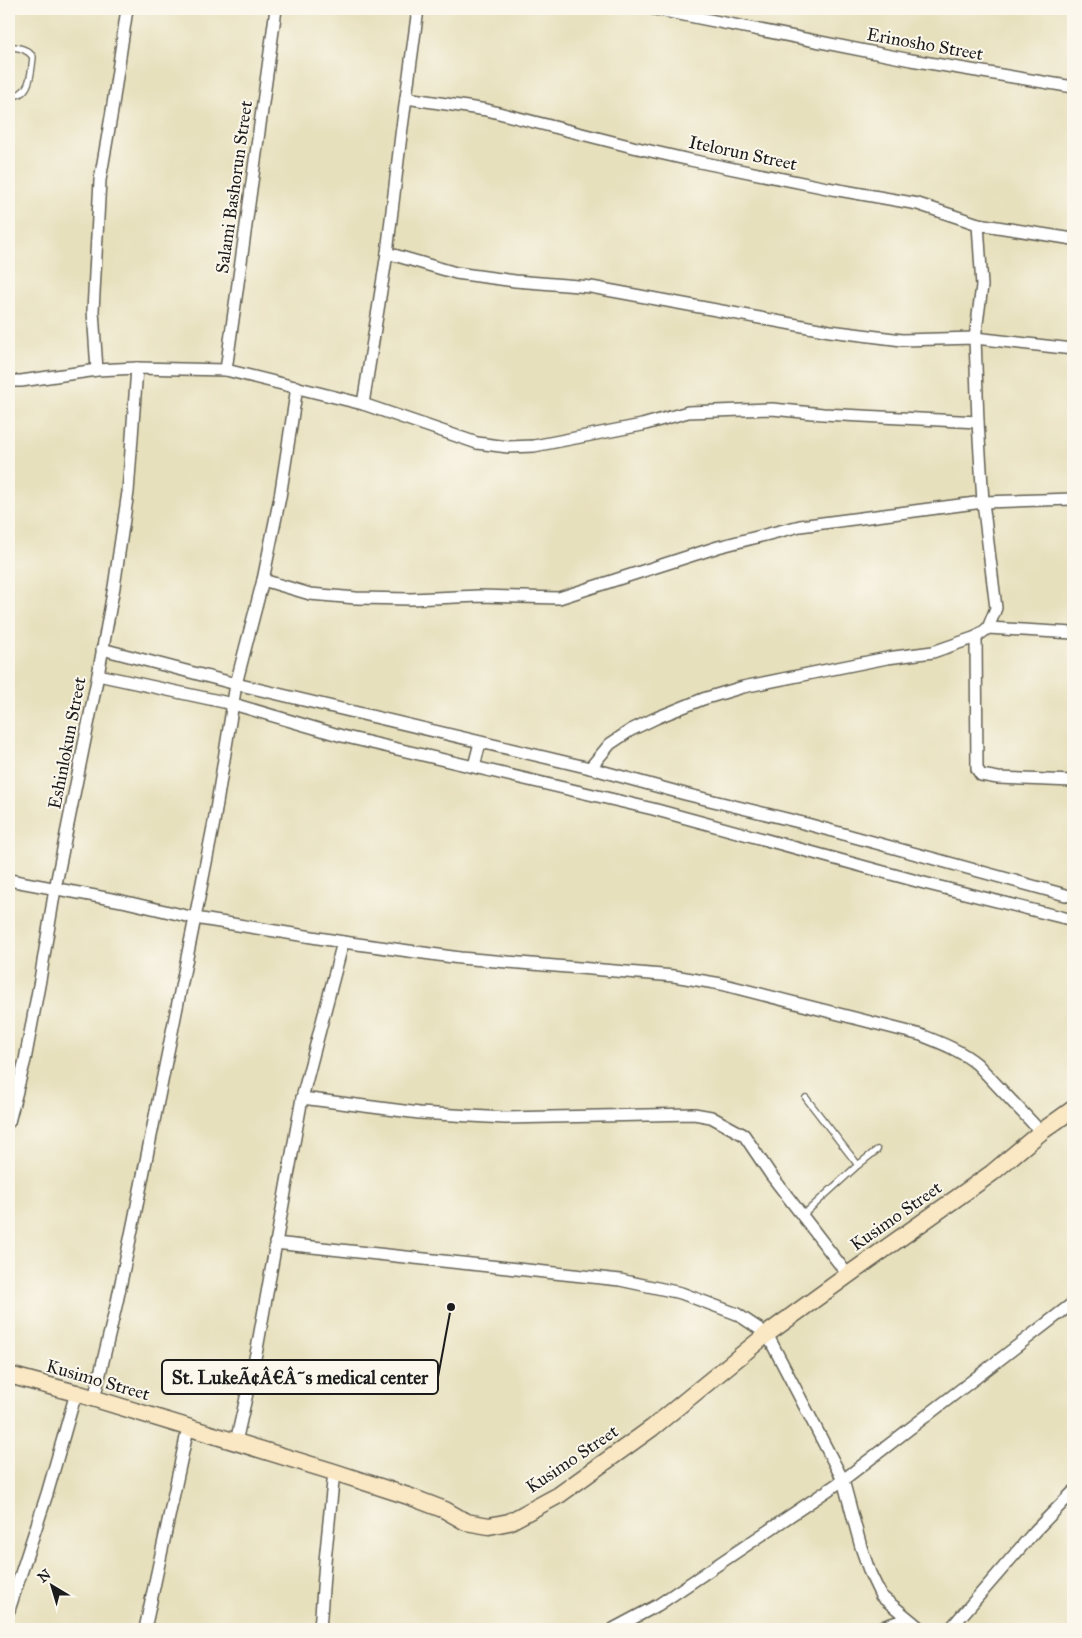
<svg xmlns="http://www.w3.org/2000/svg" width="1082" height="1638" viewBox="0 0 1082 1638" font-family="'IM FELL Great Primer',serif">
	<rect width="100%" height="100%" fill="#fbf7ec"/>
	<filter id="ink" filterUnits="userSpaceOnUse"><feTurbulence type="fractalNoise" baseFrequency=".02" numOctaves="2"/><feDisplacementMap in="SourceGraphic" scale="10" xChannelSelector="R" yChannelSelector="G"/><feConvolveMatrix kernelMatrix="1 2 1 2 8 2 1 2 1" color-interpolation-filters="sRGB"/></filter>
	<filter id="wash" filterUnits="userSpaceOnUse"><feTurbulence type="fractalNoise" baseFrequency=".0096" numOctaves="4" result="noise"/><feDisplacementMap in="SourceGraphic" scale="20" xChannelSelector="R" yChannelSelector="G"/><feGaussianBlur stdDeviation="1.12" result="paint"/><feColorMatrix in="noise" values="0 0 0 0 0 0 0 0 0 0 0 0 0 0 0 0 0 1.4 0 .05"/><feComposite in="paint" operator="in"/></filter>
	<g filter="url(#wash)">
		<rect width="100%" height="100%" fill="#e7e0bd"/>
	</g>
	<g filter="url(#ink)">
		<g fill="none" stroke-linecap="round" stroke-linejoin="round">
			<defs>
				<g id="lane">
					<path d="M 9,46 C 19,48 26,48 33,57 C 31,73 31,97 9,96"/>
					<polyline points="806,1098 858,1165"/>
					<polyline points="803,1215 858,1165 877,1150"/>
				</g>
				<g id="street">
					<polyline points="654,9 911,60 1073,87"/>
					<polyline points="406,98 487,110 633,147 690,160 827,188 918,204 978,224 1073,239"/>
					<polyline points="978,224 982,286 975,338 978,422 983,502 996,608 988,628"/>
					<polyline points="387,253 456,273 515,281 591,287 830,331 902,340 975,338 1073,349"/>
					<polyline points="97,370 93,311 100,180 112,111 127,9"/>
					<polyline points="226,370 276,9"/>
					<polyline points="9,381 21,381 97,370 137,368 226,370 363,404 477,443 508,447 534,446 642,425 688,412 772,409 823,414 978,422"/>
					<polyline points="363,404 387,253 401,135 418,9"/>
					<polyline points="263,580 310,594 356,598 411,599 479,596 559,598 718,547 800,526 983,502 1073,499"/>
					<polyline points="976,637 977,769 981,775 998,778 1073,781"/>
					<polyline points="102,649 236,684 590,768 685,794 807,824 1073,897"/>
					<polyline points="98,675 233,704 342,736 653,809 924,883 1073,920"/>
					<polyline points="474,766 480,743"/>
					<polyline points="590,768 610,744 631,730 656,718 703,699 743,687 887,658 933,652 976,637 988,628 1073,633"/>
					<path d="M 9,880 L 122,901 L 195,918 L 343,942 L 460,958 L 674,976 L 721,984 L 921,1035 C 941,1043 960,1050 977,1064 L 1041,1132"/>
					<polyline points="302,1098 419,1113 505,1118 694,1114 711,1117 744,1135 771,1175 848,1275"/>
					<polyline points="9,1122 25,1060 40,980 55,889 98,675 114,587 128,492 137,368"/>
					<polyline points="275,1243 620,1280 681,1293 737,1314 767,1334 843,1480 861,1547 870,1573 881,1596 921,1629"/>
					<polyline points="94,1399 117,1302 134,1220 195,918 214,822 236,684 263,580 280,497 297,387"/>
					<polyline points="236,1442 257,1349 302,1098 343,942"/>
					<polyline points="9,1610 47,1494 76,1393"/>
					<polyline points="145,1629 188,1428"/>
					<polyline points="320,1629 325,1561 334,1472"/>
					<polyline points="613,1629 658,1605 843,1480 1073,1303"/>
					<polyline points="876,1629 907,1619"/>
					<polyline points="950,1629 1035,1531 1073,1492"/>
					<polyline points="1070,1629 1073,1628"/>
				</g>
				<polyline id="secondary" points="9,1375 76,1393 334,1472 411,1497 445,1510 466,1522 489,1526 509,1522 559,1495 652,1428 767,1334 848,1275 992,1173 1041,1132 1073,1109"/>
			</defs>
			<use href="#lane" stroke="#636154" stroke-width="8"/>
			<use href="#street" stroke="#636154" stroke-width="14"/>
			<use href="#secondary" stroke="#636154" stroke-width="19"/>
			<use href="#lane" stroke="#fff" stroke-width="5.5"/>
			<use href="#street" stroke="#fff" stroke-width="11"/>
			<use href="#secondary" stroke="#fae7c3" stroke-width="16"/>
		</g>
	</g>
	<g text-anchor="middle" stroke-width="4" stroke-linejoin="round" paint-order="stroke">
		<g font-size="18" fill="#1c1c1c" stroke="#fbf7ec">
			<text transform="translate(925 44) rotate(10)" y="6">Erinosho Street</text>
			<text transform="translate(743 153) rotate(12)" y="6">Itelorun Street</text>
			<text transform="translate(234 187) rotate(-82)" y="6">Salami Bashorun Street</text>
			<text transform="translate(67 743) rotate(-79)" y="6">Eshinlokun Street</text>
			<text transform="translate(896 1216) rotate(-35)" y="6">Kusimo Street</text>
			<text transform="translate(98 1380) rotate(16)" y="6">Kusimo Street</text>
			<text transform="translate(572 1459) rotate(-34)" y="6">Kusimo Street</text>
		</g>
	</g>
	<path fill="none" stroke="#1c1c1c" stroke-width="2" d="M451 1307L438 1377"/>
	<circle fill="#1c1c1c" stroke="#fbf7ec" stroke-width="2" cx="451" cy="1307" r="5"/>
	<rect fill="#fbf7ec" stroke="#1c1c1c" stroke-width="2" x="162" y="1360" width="276" height="34" rx="5"/>
	<g font-size="19" text-anchor="middle" font-weight="bold" fill="#1c1c1c">
		<text x="300" y="1384">St. LukeÃ¢Â€Â˜s medical center</text>
	</g>
	<rect width="1082" height="1638" fill="none" stroke="#fbf7ec" stroke-width="30"/>
	<g transform="translate(52 1586) rotate(322)" stroke="#fbf7ec" stroke-width="4" paint-order="stroke">
	<path d="M0-4L9 19L0 12L-9 19Z" fill="#1c1c1c"/>
	<text y="-8" font-size="14" font-weight="bold" text-anchor="middle" fill="#1c1c1c">N</text>
	</g>
</svg>
